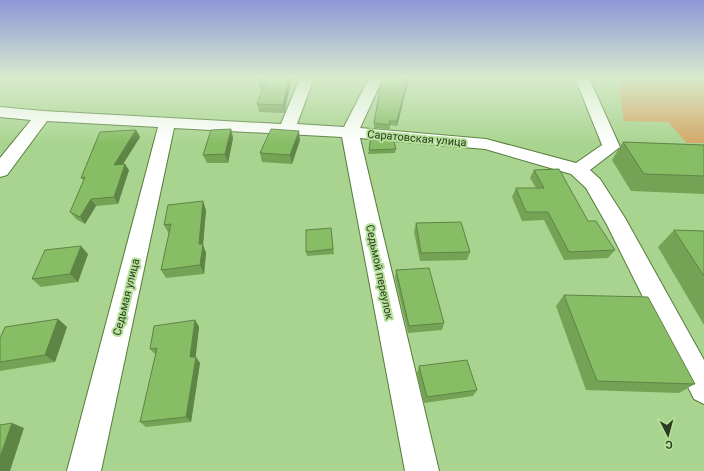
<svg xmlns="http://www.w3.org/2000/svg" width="704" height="471" viewBox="0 0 704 471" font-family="Roboto,sans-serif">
	<rect width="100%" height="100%" fill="#a9d48f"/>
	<polygon fill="#d4a768" points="617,78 704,78 704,143 687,143 668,122 624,121"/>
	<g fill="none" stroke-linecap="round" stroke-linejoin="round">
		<defs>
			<polygon id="street" points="300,78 314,78 297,124 344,127 369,78 383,78 360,128 486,139 576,163 602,145 575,78 589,78 620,147 590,170 600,179 625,218 704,360 704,404 694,399 607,225 586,188 571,174 485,149 360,138 439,471 405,471 342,137 174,128 101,471 67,471 158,127 47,121 7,175 0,177 0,158 31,120 0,117 0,107 43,111 281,124"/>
		</defs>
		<use href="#street" stroke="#547b39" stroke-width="2"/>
		<use href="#street" fill="#fff" fill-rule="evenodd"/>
	</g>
	<g fill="#74a356">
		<polygon points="259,78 291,78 291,82 284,113 259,112 257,104 263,90 260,90 258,82"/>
		<polygon points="382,78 409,78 397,126 390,125 390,129 374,128 374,123"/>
		<polygon points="231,129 233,138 228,163 207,163 203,155"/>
		<polygon points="136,130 140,137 123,164 129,170 118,204 96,206 85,224 76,219 70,212 84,181 81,178"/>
		<polygon points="300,140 292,164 262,162 260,153"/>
		<polygon points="623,142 704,145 704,194 631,191 612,160"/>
		<polygon points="396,149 395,153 368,154 369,150"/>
		<polygon points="534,170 588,221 615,250 608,258 564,260 544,220 522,221 512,197 516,188 536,188 530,178"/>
		<polygon points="206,210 203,245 206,253 204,274 166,278 161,270 169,234 164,225"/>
		<polygon points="416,223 470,252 467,260 420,261 414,232"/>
		<polygon points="331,228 334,254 307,256 306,252"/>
		<polygon points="674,230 704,231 704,325 658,247"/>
		<polygon points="88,254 78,282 41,287 32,279"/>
		<polygon points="396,270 444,323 442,330 408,333 395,278"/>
		<polygon points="564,295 695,384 679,393 586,390 556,306"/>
		<polygon points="58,319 67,327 55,362 0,371 0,338"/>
		<polygon points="195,320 199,327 195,357 200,363 191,422 146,427 140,422 156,355 150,349"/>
		<polygon points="419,366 477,390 473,396 424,403 417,373"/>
	</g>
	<g fill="#5e8446">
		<polygon points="289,78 291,78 291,82 284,113 283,105"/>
		<polygon points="408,78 409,78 397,126 397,121"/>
		<polygon points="231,129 233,138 228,163 225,154"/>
		<polygon points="136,130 140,137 118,172 114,165"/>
		<polygon points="299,131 300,140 292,164 290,155"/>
		<polygon points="125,164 129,170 118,204 114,197"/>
		<polygon points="91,199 96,206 85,224 80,217"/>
		<polygon points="203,201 206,210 203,245 206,253 204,274 200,265 199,244"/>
		<polygon points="81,246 88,254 78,282 70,274"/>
		<polygon points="58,319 67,327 55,362 45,355"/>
		<polygon points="195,320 199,327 195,363 190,357"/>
		<polygon points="196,357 200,363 191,422 186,417"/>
		<polygon points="12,423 24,428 10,471 0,471 0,457"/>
	</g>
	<g fill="#87bd64" stroke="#5e8446">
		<polygon points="259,78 289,78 283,105 257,104 266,82 258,82"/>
		<polygon points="382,78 408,78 397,121 389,121 390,125 374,123 381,83"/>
		<polygon points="231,129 225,154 203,155 211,130"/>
		<polygon points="271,129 299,131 290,155 260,153"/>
		<polygon points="136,130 114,165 125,164 114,197 91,199 80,217 70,212 85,177 81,178 100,132"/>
		<polygon points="371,136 393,138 396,149 369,150"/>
		<polygon points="623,142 704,145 704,176 644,174"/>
		<polygon points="559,169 588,221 596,221 615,250 569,252 548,212 526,212 516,188 544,188 534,170"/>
		<polygon points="203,201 199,244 203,244 200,265 161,270 171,224 164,225 168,205"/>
		<polygon points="461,222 470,252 421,253 416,223"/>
		<polygon points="331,228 333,249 306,252 306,230"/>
		<polygon points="674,230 704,231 704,276"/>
		<polygon points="81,246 70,274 32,279 45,250"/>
		<polygon points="429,268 444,323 409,326 396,270"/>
		<polygon points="564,295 648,297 695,384 597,381"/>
		<polygon points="58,319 45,355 0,362 0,338 5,327"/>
		<polygon points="195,320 190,357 196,357 186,417 140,422 157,348 150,349 154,326"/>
		<polygon points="467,360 477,390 427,397 419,366"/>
		<polygon points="12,423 0,457 0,425"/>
	</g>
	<linearGradient id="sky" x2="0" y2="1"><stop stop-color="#8d97d7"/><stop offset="0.54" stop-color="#d8eccd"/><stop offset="1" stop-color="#d8eccd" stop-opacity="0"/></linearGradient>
	<rect width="704" height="144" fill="url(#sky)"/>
	<g text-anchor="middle" stroke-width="4" stroke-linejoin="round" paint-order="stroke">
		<g font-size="11" fill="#2b3c20" stroke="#b5e19b">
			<text transform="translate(417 138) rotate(5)" y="4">Саратовская улица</text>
			<text transform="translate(380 272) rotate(78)" y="4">Седьмой переулок</text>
			<text transform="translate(126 297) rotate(-76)" y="4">Седьмая улица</text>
		</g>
	</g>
	<g transform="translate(668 435) rotate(174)" stroke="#b5e19b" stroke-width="3" paint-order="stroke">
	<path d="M0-3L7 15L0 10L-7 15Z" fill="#2b3c20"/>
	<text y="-6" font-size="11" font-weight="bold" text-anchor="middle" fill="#2b3c20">С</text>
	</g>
</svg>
